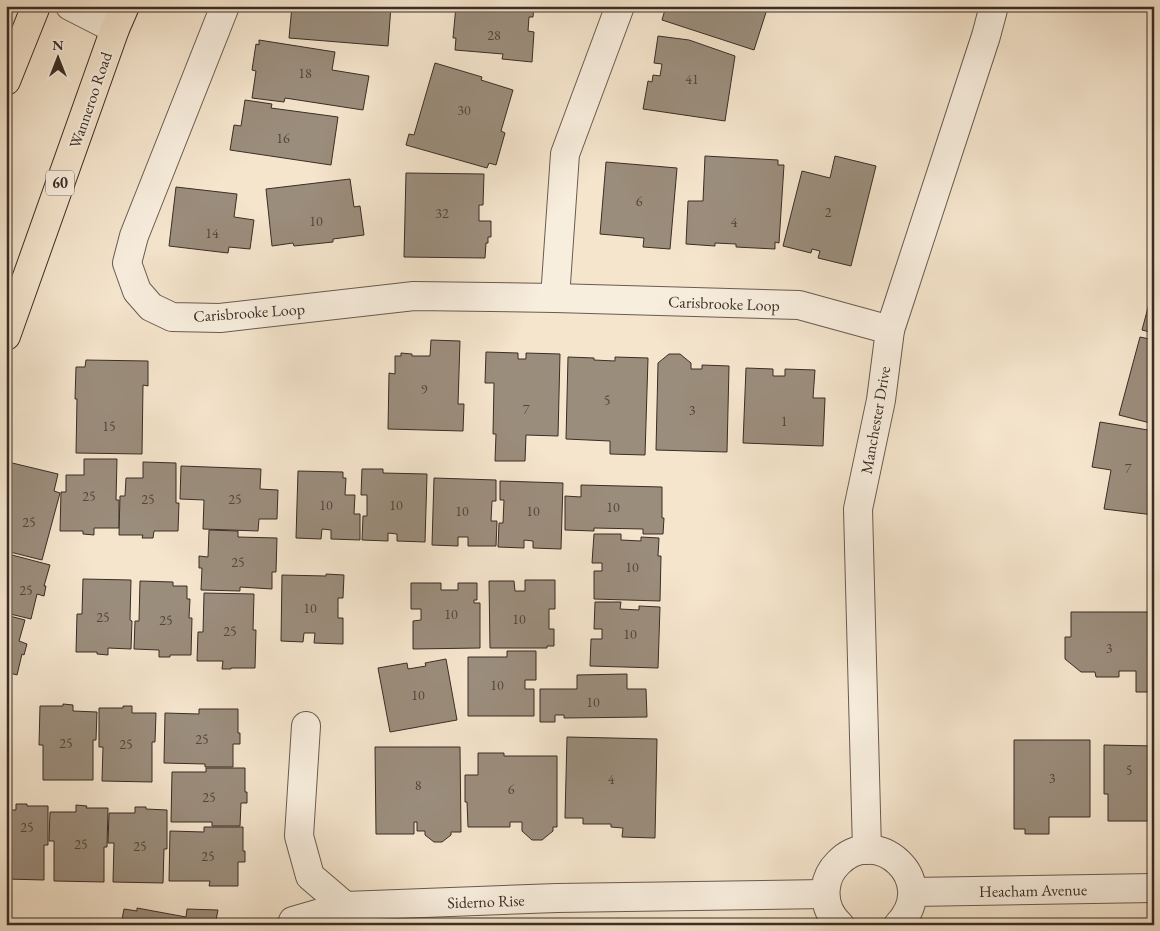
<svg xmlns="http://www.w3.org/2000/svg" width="1160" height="931" viewBox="0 0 1160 931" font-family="'EB Garamond',serif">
	<rect width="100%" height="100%" fill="#f5e5cd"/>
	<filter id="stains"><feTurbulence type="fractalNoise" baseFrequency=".004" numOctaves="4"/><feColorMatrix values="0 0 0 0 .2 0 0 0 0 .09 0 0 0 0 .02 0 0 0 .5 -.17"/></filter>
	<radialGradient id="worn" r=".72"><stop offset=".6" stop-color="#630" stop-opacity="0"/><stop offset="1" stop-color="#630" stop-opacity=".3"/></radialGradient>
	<g fill="#9b8d7c" stroke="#3a2d25">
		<polygon points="292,6 391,6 388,46 289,38"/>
		<polygon points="456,6 534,6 533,17 529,17 528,31 534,32 532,62 502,59 503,54 455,50 456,38 453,38"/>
		<polygon points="666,6 768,6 754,50 662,20"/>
		<polygon points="658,36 689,40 735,56 725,121 643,109 648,81 652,82 653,75 660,76 662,64 654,63"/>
		<polygon points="259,40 335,52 332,70 369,76 363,110 285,98 284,102 252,98 256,71 252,70 256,44 259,45"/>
		<polygon points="435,63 482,77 481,80 513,90 501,131 505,133 496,165 489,163 487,168 406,145 409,134 414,135"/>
		<polygon points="245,100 272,104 271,108 338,117 331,165 230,150 234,125 241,126"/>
		<polygon points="705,156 778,160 778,165 784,165 779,243 775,242 775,249 736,247 736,244 715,243 715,246 686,244 688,201 703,201"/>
		<polygon points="835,156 876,166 851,266 818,258 820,251 812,249 811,253 783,246 802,171 830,178"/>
		<polygon points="606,162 677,168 670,249 643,247 644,238 600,234"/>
		<polygon points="406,173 484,174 483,205 479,205 479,221 491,221 491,237 488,237 488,243 486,243 485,258 404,257"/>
		<polygon points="350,179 354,207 360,206 364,235 333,239 333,242 294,246 293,243 272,246 266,189"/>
		<polygon points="176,187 237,194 234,217 254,220 250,249 229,247 228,253 169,246"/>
		<polygon points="1154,285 1154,333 1142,330"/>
		<polygon points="1140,337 1154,340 1154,424 1119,415"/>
		<polygon points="431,340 460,341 458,404 464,404 463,431 388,429 389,373 395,374 395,356 401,356 401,353 412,354 412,356 430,356"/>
		<polygon points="486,352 518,353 518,359 526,359 526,353 560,354 558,436 526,435 525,461 495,461 496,434 493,434 494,383 485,383"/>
		<polygon points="669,354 680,354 691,363 691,369 702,369 702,365 729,366 727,452 656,450 658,363"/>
		<polygon points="568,357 594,358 594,360 615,361 615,357 648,358 645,455 610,454 610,441 566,439"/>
		<polygon points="86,360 148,361 148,386 143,385 142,454 76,453 77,399 75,399 76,367 85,367"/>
		<polygon points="746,368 773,369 773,376 785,376 785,369 815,370 813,398 825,398 823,446 743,443"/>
		<polygon points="1100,422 1154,431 1154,515 1104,509 1111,470 1092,467"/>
		<polygon points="84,459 117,459 116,500 119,500 119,528 94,528 94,535 83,534 83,531 60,531 61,492 66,492 66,475 84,475"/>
		<polygon points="8,462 58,474 54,491 60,493 42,560 6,551 6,470"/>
		<polygon points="143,462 176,463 176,503 179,503 178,531 154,531 153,538 142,538 143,535 119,535 120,496 125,496 126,478 143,478"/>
		<polygon points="181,466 261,469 260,489 278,490 277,519 259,519 258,531 203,529 204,500 180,499"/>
		<polygon points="362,469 383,469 383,473 427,474 425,542 397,541 397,534 388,533 388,541 362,540 363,516 367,516 367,495 361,495"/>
		<polygon points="298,471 343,472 343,478 346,478 345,495 355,495 354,514 360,514 360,540 331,539 331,530 322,529 321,539 296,538"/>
		<polygon points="434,478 496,480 496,501 492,501 491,521 497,521 496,546 468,546 468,537 458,537 458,546 432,545"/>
		<polygon points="500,481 563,483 561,549 533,548 533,541 524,540 524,548 498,547 499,523 503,523 504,500 500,500"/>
		<polygon points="581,485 662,487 662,518 664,518 663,534 643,534 643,529 594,528 594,531 565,530 565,496 581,497"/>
		<polygon points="209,530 238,531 238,537 277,538 276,572 272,572 272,589 240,587 240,591 201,590 202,568 199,568 199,556 208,557"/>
		<polygon points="594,534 621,534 621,540 641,541 641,537 659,538 658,556 661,556 660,601 594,599 594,571 602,571 602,563 592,563"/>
		<polygon points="12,555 50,565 44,586 46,586 44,596 37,594 31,619 6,613 6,557 11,558"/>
		<polygon points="326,574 344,575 343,598 338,598 338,618 343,618 343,644 314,643 315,633 304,633 303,642 281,641 282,575 326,576"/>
		<polygon points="83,579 131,580 130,620 132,621 131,649 108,648 108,655 97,654 97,652 76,652 77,614 82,614"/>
		<polygon points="525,580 555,580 555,609 549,609 549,629 554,629 554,646 547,646 547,648 490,648 489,581 514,581 515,591 525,591"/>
		<polygon points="140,581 173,582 173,586 187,586 187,599 190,599 189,618 192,618 191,655 170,655 170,657 159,657 159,650 134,649 135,621 139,621"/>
		<polygon points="411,583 441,583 441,590 458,590 458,583 477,583 477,600 474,600 474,603 480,603 480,648 413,649 413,621 421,620 421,609 411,609"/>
		<polygon points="204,593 254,594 253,630 256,630 255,668 231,668 231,669 222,669 223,661 197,661 198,632 203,632"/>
		<polygon points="595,602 621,602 620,609 639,610 639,606 660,607 658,668 590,666 591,639 602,639 602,629 594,629"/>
		<polygon points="1071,612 1154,612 1154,692 1136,692 1136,671 1119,671 1119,677 1096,677 1095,672 1081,672 1065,659 1065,637 1071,637"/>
		<polygon points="6,615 25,620 19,641 27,644 24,655 22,654 17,675 6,672"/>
		<polygon points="507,651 536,651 536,680 525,680 525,689 534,689 534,716 468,716 468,657 507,657"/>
		<polygon points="446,659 457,720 390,732 378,668 407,663 408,669 426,666 425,663"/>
		<polygon points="6,674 11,675 6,695"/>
		<polygon points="627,674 627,689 646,689 647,717 564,718 564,715 555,715 555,722 540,722 540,689 577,689 577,675"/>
		<polygon points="6,699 11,701 9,712 7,711 6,713"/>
		<polygon points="63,704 73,705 73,711 97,712 96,740 93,740 93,780 43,780 43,745 39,745 40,706 63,706"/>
		<polygon points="123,706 132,706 132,713 156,713 155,742 152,742 152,782 102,781 103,747 99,747 99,708 123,708"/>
		<polygon points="199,709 238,709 238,733 240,733 240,744 233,744 233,767 205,767 205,764 164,763 165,713 199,714"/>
		<polygon points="567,737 657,739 655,838 622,837 623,828 611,827 611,824 583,824 583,818 565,818"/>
		<polygon points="1014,740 1090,740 1090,817 1049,817 1049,834 1025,834 1025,829 1014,829"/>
		<polygon points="1104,745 1154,746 1154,830 1149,830 1149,821 1108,821 1108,794 1104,794"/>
		<polygon points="375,747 460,747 461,832 451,832 451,835 442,842 434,842 425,835 425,831 417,831 417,822 414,822 414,834 376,834"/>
		<polygon points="478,753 504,753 504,756 557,756 557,827 553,827 553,831 542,840 532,840 522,831 522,822 510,822 510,827 468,827 467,802 465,802 465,775 478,775"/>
		<polygon points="206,768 245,768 245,792 247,792 247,803 241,803 240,826 212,826 212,822 171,822 172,772 206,772"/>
		<polygon points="16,804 27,804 27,806 48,806 48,845 44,845 44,880 6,879 6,810 16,810"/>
		<polygon points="76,805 87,806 86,808 108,808 107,847 104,847 104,882 54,881 54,841 49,841 50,812 76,812"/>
		<polygon points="135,807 146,807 146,809 167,810 167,849 164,849 163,883 113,882 114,843 108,843 109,813 135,813"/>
		<polygon points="204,827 243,827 243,851 245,851 245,862 238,862 238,886 209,886 210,881 169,881 170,831 204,832"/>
		<polygon points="137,908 186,917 187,909 218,910 215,925 121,925 124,909 137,911"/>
	</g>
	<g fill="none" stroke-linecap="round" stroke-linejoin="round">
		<defs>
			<g id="minor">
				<polyline points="225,6 134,236 127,263 137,291 151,307 172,317 220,318 414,296 555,298 799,305 890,330"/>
				<polyline points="555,298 565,154 620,6"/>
				<polyline points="306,726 299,836 310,876 345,906 557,898 825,894"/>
				<polyline points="867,850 858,509 881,400 890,330 986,36 994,6"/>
				<polyline points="913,892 1154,888"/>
				<polyline points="292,925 293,921 345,906"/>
				<path d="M 840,925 C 829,915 824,901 826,887 C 827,877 831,870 838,863 C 876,823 941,880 898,925"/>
			</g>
			<polyline id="tertiary" points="70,6 115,29"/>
			<g id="trunk">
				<polyline points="6,81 36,6"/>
				<polyline points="6,336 115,29 125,6"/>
			</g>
		</defs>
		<use href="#minor" stroke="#695b4f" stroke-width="30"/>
		<use href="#tertiary" stroke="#695b4f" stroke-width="30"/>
		<use href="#trunk" stroke="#3a2d25" stroke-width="30"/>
		<use href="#minor" stroke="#f8eede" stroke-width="28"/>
		<use href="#tertiary" stroke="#f8eede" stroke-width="28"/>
		<use href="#trunk" stroke="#f5e5cd" stroke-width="28"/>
	</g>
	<g text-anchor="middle" stroke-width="4.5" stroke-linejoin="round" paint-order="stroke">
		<g font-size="14" fill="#52453b">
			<text x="494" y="40">28</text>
			<text x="305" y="78">18</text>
			<text x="692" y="84">41</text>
			<text x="464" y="115">30</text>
			<text x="283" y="143">16</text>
			<text x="639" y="206">6</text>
			<text x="828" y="217">2</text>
			<text x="442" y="218">32</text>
			<text x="316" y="226">10</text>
			<text x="734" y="227">4</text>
			<text x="212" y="238">14</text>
			<text x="424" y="394">9</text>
			<text x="607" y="405">5</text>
			<text x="526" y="414">7</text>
			<text x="692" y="415">3</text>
			<text x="784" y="426">1</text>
			<text x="109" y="431">15</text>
			<text x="1128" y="473">7</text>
			<text x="89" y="501">25</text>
			<text x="148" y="504">25</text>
			<text x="235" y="504">25</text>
			<text x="326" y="510">10</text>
			<text x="396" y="510">10</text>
			<text x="613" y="512">10</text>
			<text x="462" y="516">10</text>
			<text x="533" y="516">10</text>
			<text x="29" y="527">25</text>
			<text x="238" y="567">25</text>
			<text x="632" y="572">10</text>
			<text x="26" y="595">25</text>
			<text x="310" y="613">10</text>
			<text x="451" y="619">10</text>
			<text x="103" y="622">25</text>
			<text x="519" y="624">10</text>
			<text x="166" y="625">25</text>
			<text x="230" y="636">25</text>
			<text x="630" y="639">10</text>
			<text x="1109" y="653">3</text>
			<text x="497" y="690">10</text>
			<text x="418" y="700">10</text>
			<text x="593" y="707">10</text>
			<text x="202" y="744">25</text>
			<text x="66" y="748">25</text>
			<text x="126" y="749">25</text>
			<text x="1129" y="775">5</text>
			<text x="1052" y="783">3</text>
			<text x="611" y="784">4</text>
			<text x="418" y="790">8</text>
			<text x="511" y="794">6</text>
			<text x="209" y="802">25</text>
			<text x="27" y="832">25</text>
			<text x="81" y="849">25</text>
			<text x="140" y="851">25</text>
			<text x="208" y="861">25</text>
		</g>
		<rect fill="#f8eede" stroke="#73675c" stroke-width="1" x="46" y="170.5" width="28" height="25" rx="4"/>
		<g font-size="15" font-weight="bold" fill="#3a2d25">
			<text x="60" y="188">60</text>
		</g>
		<g font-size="16" fill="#3a2d25" stroke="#f8eede">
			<text transform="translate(90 100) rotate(-71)" y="6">Wanneroo Road</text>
			<text transform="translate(724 303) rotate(2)" y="6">Carisbrooke Loop</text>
			<text transform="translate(249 312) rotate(-4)" y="6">Carisbrooke Loop</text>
			<text transform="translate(875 420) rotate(-80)" y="6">Manchester Drive</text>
			<text transform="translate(1033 890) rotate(-1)" y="6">Heacham Avenue</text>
			<text transform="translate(486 901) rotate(-2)" y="6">Siderno Rise</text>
		</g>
	</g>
	<rect width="1160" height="931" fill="none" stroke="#f5e5cd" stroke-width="25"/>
	<rect x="8" y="8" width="1145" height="916" fill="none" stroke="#3a2d25" stroke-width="2.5"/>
	<rect x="12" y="12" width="1135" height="906" fill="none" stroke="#3a2d25"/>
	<g transform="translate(58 58)" stroke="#f8eede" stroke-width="4" paint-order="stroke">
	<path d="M0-4L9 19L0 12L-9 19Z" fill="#3a2d25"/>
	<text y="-8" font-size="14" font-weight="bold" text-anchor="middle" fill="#3a2d25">N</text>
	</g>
	<rect width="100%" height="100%" filter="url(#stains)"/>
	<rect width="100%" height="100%" fill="url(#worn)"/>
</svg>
